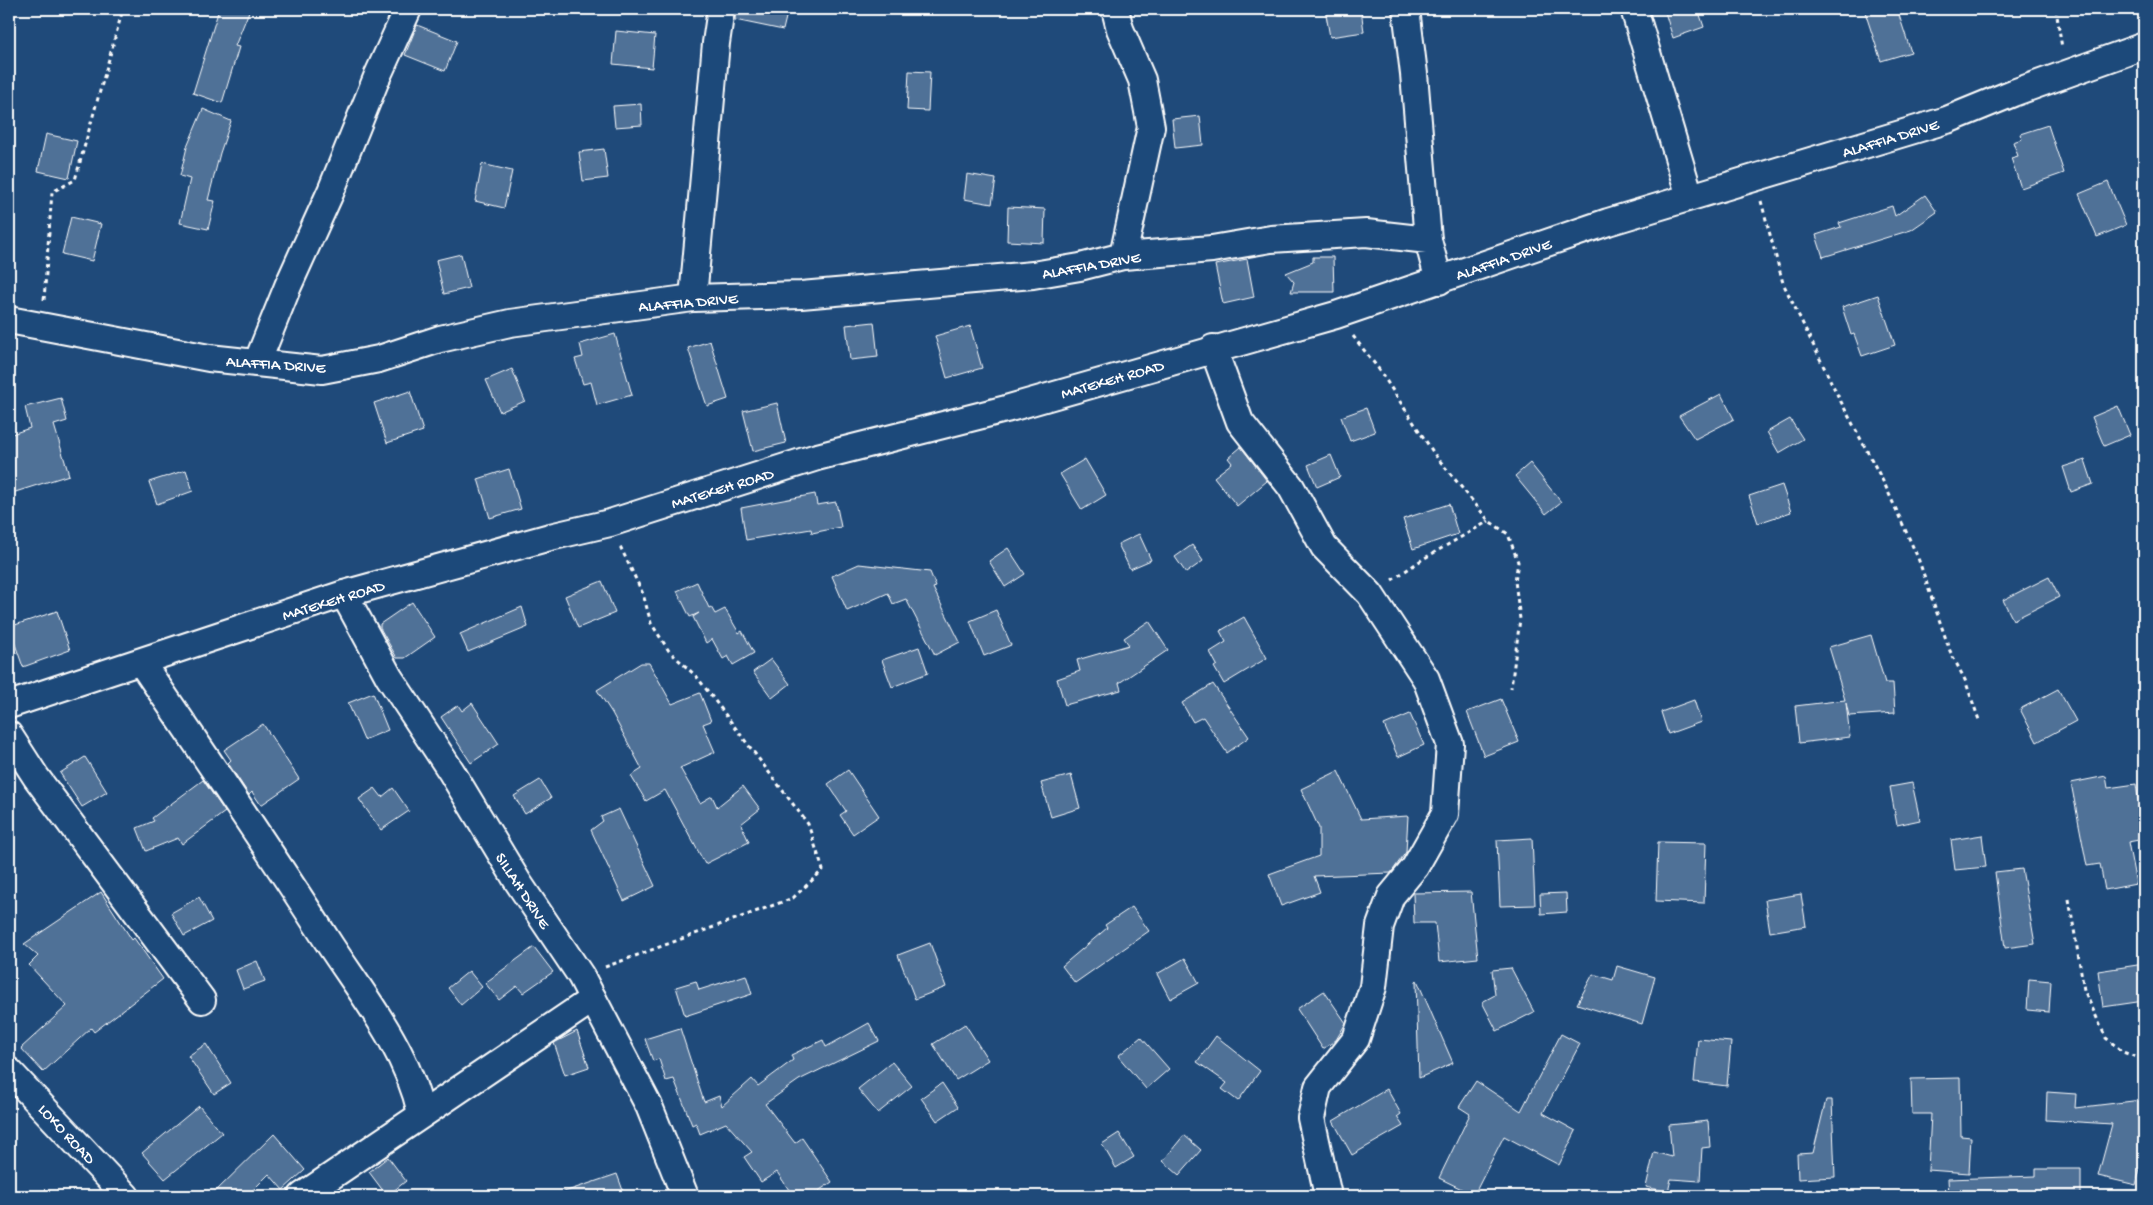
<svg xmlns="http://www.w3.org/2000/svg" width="2153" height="1205" viewBox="0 0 2153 1205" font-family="'Gochi Hand',sans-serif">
	<rect width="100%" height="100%" fill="#1f4a7a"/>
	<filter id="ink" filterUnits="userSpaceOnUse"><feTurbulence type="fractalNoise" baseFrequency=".02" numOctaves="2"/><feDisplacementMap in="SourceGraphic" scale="10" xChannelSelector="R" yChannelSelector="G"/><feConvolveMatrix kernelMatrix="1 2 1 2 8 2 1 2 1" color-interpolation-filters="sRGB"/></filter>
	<g filter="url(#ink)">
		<g fill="#507197" stroke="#fff">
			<polygon points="219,9 250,9 235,46 239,47 222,103 193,93"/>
			<polygon points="736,9 788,9 783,30 735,20"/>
			<polygon points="1325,9 1361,9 1364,32 1330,37"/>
			<polygon points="1664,9 1698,9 1704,27 1673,38"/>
			<polygon points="1864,9 1897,9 1911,52 1881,61"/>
			<polygon points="417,25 457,41 445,71 405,55"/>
			<polygon points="616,31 655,35 652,68 613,64"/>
			<polygon points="909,71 930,72 928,111 907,110"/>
			<polygon points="641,104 642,125 615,127 613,106"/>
			<polygon points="203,109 231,121 220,153 208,200 215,201 208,229 180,223 190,179 180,176 187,147"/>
			<polygon points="1200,116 1203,145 1175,148 1172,119"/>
			<polygon points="2048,125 2064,173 2021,188 2011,158 2018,156 2013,142 2022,139 2020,134"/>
			<polygon points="46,134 77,141 69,178 38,171"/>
			<polygon points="604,149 608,178 583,181 579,152"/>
			<polygon points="482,164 512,171 504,208 475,201"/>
			<polygon points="967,174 996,179 992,204 964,199"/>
			<polygon points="2108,182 2126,225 2097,237 2079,194"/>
			<polygon points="1925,195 1937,212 1911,230 1823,257 1816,235 1841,227 1839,223 1892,206 1895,216"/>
			<polygon points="1008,207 1045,209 1044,243 1007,241"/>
			<polygon points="71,217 101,224 92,261 62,254"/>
			<polygon points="461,254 469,288 444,294 436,260"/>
			<polygon points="1313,257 1333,257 1334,292 1291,292 1294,282 1286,273 1313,262"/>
			<polygon points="1247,259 1254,297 1223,304 1215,265"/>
			<polygon points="1878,295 1895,345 1862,356 1854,334 1851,335 1842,307"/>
			<polygon points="874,322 878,357 850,360 846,325"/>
			<polygon points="970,326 982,368 947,378 935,336"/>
			<polygon points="615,334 632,395 597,405 591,382 583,384 575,359 583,357 580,344"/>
			<polygon points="710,341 728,399 707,406 688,348"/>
			<polygon points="512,369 525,401 500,412 486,380"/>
			<polygon points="410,391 423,431 387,443 374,403"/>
			<polygon points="1721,394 1734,419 1695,439 1679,416"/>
			<polygon points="61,398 67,421 54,425 69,475 9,494 9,435 30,428 25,407"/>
			<polygon points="777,403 786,443 753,451 743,411"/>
			<polygon points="2118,406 2130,435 2104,446 2092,417"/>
			<polygon points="1366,408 1375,432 1350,441 1341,417"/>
			<polygon points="1790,419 1803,439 1779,453 1767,432"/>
			<polygon points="1241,447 1267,481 1237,506 1214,477 1232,463 1228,458"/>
			<polygon points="1331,455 1340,477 1317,487 1308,465"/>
			<polygon points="1085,459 1106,495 1082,510 1060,474"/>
			<polygon points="2085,460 2093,484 2071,492 2063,467"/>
			<polygon points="1530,463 1561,502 1546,514 1515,476"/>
			<polygon points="509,469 521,509 490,518 478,479"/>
			<polygon points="186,470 193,491 157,504 149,482"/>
			<polygon points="1782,485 1791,512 1758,523 1749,496"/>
			<polygon points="815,494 817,505 836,502 841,527 812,533 811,529 746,540 741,508"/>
			<polygon points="1449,504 1458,534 1413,549 1403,519"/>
			<polygon points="1139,534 1151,560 1130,569 1118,544"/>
			<polygon points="1192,545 1203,561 1186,573 1175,557"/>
			<polygon points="1008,548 1025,574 1005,587 989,561"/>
			<polygon points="859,564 930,572 936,587 933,588 960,642 935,655 906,599 893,604 888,593 847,611 832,576"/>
			<polygon points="2049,577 2059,597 2013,620 2003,600"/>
			<polygon points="602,581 615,613 578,628 565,596"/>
			<polygon points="697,582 709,608 711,607 715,614 725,609 739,633 742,631 754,653 733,665 728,656 723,659 712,639 706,643 693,617 699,613 690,617 677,591"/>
			<polygon points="412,602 435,637 405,658 397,658 380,628 380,624"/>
			<polygon points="522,607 528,627 468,652 460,634"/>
			<polygon points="996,610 1011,645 984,656 970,621"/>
			<polygon points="57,611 70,650 23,667 9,627"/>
			<polygon points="1244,617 1267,658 1224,684 1214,667 1217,665 1210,652 1226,642 1220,631"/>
			<polygon points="1149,621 1168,650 1119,683 1121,690 1065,705 1057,679 1080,671 1077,660 1129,645 1124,638"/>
			<polygon points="1871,635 1885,683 1893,683 1895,713 1849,716 1846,703 1850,737 1799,743 1795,706 1845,700 1829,647"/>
			<polygon points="919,647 928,673 892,687 882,660"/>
			<polygon points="771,659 790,684 772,698 753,672"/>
			<polygon points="641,663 649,663 672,704 700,693 711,721 703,724 715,752 680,768 700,803 712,796 717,807 743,786 760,809 741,824 749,842 705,864 665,790 646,801 631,776 642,769 612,713 597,690"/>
			<polygon points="1213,684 1249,737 1227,753 1203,717 1193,722 1182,703"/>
			<polygon points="2058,689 2076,721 2037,742 2020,709"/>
			<polygon points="373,693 388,730 364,740 348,703"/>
			<polygon points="1501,699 1519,742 1484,756 1467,712"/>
			<polygon points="1694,700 1701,722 1668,734 1661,712"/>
			<polygon points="472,703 499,744 471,763 441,717 458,705 462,711"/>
			<polygon points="1410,714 1424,745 1398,757 1384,725"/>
			<polygon points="263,724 299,779 261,805 252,792 249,795 228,763 231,760 224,750"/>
			<polygon points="85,757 107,792 82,807 60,773"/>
			<polygon points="848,770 879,816 853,834 840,815 846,811 828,784"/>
			<polygon points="1338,771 1361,819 1408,816 1406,852 1391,873 1314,876 1320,892 1281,906 1269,874 1319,856 1319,828 1301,789"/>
			<polygon points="1071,775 1080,808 1051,817 1041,783"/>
			<polygon points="2106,776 2108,788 2136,784 2144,839 2128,842 2136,884 2105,890 2100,864 2087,866 2071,783"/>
			<polygon points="203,780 225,812 182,844 178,838 146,851 137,828 154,821 152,818"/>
			<polygon points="540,780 551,798 525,814 514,796"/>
			<polygon points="1912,783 1920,820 1897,825 1890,787"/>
			<polygon points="375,788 382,797 393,788 409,811 381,830 359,799"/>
			<polygon points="619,809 655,886 624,901 591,830 603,821 601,817"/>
			<polygon points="1982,835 1986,867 1955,870 1951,840"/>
			<polygon points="1532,838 1535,905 1500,906 1497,840"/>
			<polygon points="1658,842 1706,843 1704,903 1656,901"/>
			<polygon points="2022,869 2035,944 2005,948 1995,872"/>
			<polygon points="101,892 132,940 134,938 163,979 94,1032 91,1028 43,1072 21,1048 67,1006 29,965 38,956 24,944"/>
			<polygon points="1471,892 1478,958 1439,962 1435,923 1414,923 1413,893"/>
			<polygon points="1566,893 1567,912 1541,914 1540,894"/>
			<polygon points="1801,894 1806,926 1770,932 1765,900"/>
			<polygon points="199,897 212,921 184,936 171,913"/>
			<polygon points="1132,907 1149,931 1075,983 1062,966 1107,928 1105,925"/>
			<polygon points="930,943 946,987 915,999 898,955"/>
			<polygon points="534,947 553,972 523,993 517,986 499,1000 485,983"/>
			<polygon points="1185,958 1199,983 1170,999 1157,974"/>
			<polygon points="257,961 265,981 243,989 236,970"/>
			<polygon points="2144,964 2144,1001 2103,1007 2098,971"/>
			<polygon points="1617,966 1655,977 1642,1024 1577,1004 1593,974 1613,980"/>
			<polygon points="1511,968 1534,1012 1497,1031 1482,1002 1495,995 1492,970"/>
			<polygon points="469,971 482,987 461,1005 448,988"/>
			<polygon points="746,975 752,994 685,1016 676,987 696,981 699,990"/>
			<polygon points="2029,979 2051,981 2049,1012 2027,1010"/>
			<polygon points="1417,980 1453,1063 1419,1078 1416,981"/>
			<polygon points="1324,991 1346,1023 1336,1040 1323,1049 1297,1009"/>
			<polygon points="869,1023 879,1041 799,1080 765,1104 795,1143 802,1138 832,1182 811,1196 793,1196 777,1172 761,1182 744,1157 752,1152 726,1123 700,1134 696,1123 692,1125 674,1079 666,1081 659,1059 653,1061 645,1039 680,1028 704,1102 719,1096 722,1106 752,1079 758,1086 793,1060 791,1055 823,1040 826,1047"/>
			<polygon points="965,1024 988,1060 956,1080 933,1044"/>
			<polygon points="577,1031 589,1067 565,1075 554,1043"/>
			<polygon points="1561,1034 1580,1044 1543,1113 1576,1131 1559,1165 1504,1136 1474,1195 1439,1178 1470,1114 1459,1107 1476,1081 1521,1111"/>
			<polygon points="1216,1036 1260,1071 1238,1101 1222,1089 1227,1083 1197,1062"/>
			<polygon points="1141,1037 1169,1069 1146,1089 1118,1056"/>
			<polygon points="1698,1039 1731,1042 1727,1086 1694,1082"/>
			<polygon points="206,1044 231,1083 214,1094 188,1056"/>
			<polygon points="892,1062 912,1086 878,1113 858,1089"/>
			<polygon points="1960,1078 1961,1136 1971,1137 1969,1173 1928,1170 1931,1114 1912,1114 1911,1079"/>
			<polygon points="942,1083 958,1107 937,1121 921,1098"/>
			<polygon points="1387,1089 1401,1114 1397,1117 1403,1126 1352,1155 1333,1121"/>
			<polygon points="2047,1092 2076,1094 2075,1108 2141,1100 2144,1152 2136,1185 2098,1176 2112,1124 2046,1120"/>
			<polygon points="1826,1100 1832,1100 1835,1177 1798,1179 1797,1154 1813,1153"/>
			<polygon points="199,1106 222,1133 165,1179 142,1153"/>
			<polygon points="1708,1121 1710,1147 1702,1148 1700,1181 1671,1179 1668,1192 1646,1187 1654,1152 1672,1157 1669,1125"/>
			<polygon points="1119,1133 1134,1157 1116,1168 1102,1144"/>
			<polygon points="274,1134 305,1170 283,1190 269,1174 247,1196 211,1196"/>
			<polygon points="1184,1135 1201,1150 1179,1175 1163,1161"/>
			<polygon points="388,1157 406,1181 387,1196 369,1172"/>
			<polygon points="2036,1169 2081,1169 2081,1196 1949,1196 1948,1179 2036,1176"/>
			<polygon points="617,1174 625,1196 561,1196 561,1193"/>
		</g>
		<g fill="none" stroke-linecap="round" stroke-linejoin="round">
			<defs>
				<g id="minor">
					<polyline points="1115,9 1120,29 1142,80 1151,127 1123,256"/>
					<polyline points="1406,9 1414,74 1428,240"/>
					<polyline points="1634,9 1690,197"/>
					<polyline points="693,298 716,43 721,9"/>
					<polyline points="9,320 209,358 322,370 379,359 440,339 510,323 693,298 801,295 1033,275 1080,267 1123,256 1212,249 1271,239 1366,233 1428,240 1439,281"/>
					<polyline points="1213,348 1240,422 1291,487 1324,547 1370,594 1426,679 1450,744 1445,814 1415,867 1391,896 1380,926 1373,987 1356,1039 1318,1087 1311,1118 1328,1196"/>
					<polyline points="257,363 288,286 331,191 377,77 408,9"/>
					<polyline points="344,594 389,677 451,771 518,882 581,976 649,1106 685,1196"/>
					<path d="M 141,662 C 205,756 269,849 330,945 C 365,998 407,1050 421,1113"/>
					<polyline points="9,705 344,594 550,537 610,523 817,457 1006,409 1336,315 1608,222 1947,120 2013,93 2144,46"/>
					<polyline points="9,735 36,777 202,1000"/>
					<polyline points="9,1071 126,1196"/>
					<polyline points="302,1196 593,999"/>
				</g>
			</defs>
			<use href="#minor" stroke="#fff" stroke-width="30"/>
			<g stroke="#fff" stroke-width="3" stroke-dasharray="4 4" stroke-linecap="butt">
				<polyline points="2056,9 2062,48"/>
				<polyline points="1761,201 1783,283 1839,398 1885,485 1918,558 1950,651 1965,680 1979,720"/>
				<polyline points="44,300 52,192 75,180 123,9"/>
				<polyline points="1353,336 1378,368 1435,455 1489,521 1508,534 1518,562 1515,581 1520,619 1511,688"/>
				<polyline points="1392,580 1423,559 1489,521"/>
				<polyline points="2069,899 2084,990 2106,1038 2123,1052 2144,1060"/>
				<polyline points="605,967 793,898 823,870 808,824 697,677 669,651 651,623 643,594 620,546"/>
			</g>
			<use href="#minor" stroke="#1f4a7a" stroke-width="26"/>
		</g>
	</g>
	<g text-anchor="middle" stroke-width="4.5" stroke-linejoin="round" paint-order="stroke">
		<g font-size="16" fill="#fff" stroke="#1f4a7a">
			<text transform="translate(1890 137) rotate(-17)" y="6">ALAFFIA DRIVE</text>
			<text transform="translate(1503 258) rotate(-19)" y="6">ALAFFIA DRIVE</text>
			<text transform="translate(1091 264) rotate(-10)" y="6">ALAFFIA DRIVE</text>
			<text transform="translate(688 301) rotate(-5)" y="6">ALAFFIA DRIVE</text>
			<text transform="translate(276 363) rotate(4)" y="6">ALAFFIA DRIVE</text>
			<text transform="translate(1112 378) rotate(-16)" y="6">MATEKEH ROAD</text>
			<text transform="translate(722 487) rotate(-17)" y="6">MATEKEH ROAD</text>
			<text transform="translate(333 599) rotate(-17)" y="6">MATEKEH ROAD</text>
			<text transform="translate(524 890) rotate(57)" y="6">SILLAH DRIVE</text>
			<text transform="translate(68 1133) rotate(47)" y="6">LOKO ROAD</text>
		</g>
	</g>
	<rect width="2153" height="1205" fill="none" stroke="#1f4a7a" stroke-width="30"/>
	<rect x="15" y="15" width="2123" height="1175" fill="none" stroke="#fff" stroke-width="2" filter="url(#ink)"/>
</svg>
